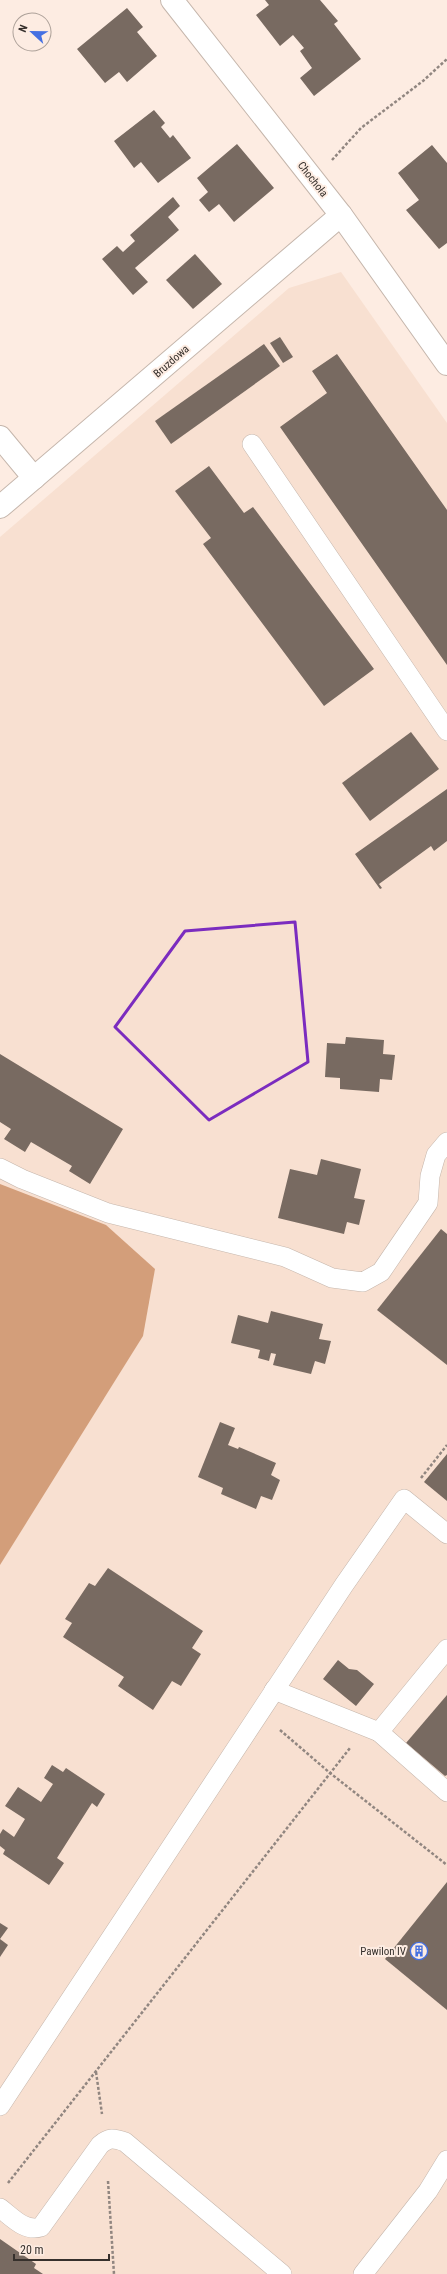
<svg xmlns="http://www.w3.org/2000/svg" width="447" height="2274" viewBox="0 0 447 2274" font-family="'Roboto Condensed',sans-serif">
	<rect width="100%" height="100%" fill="#fdece2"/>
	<polygon fill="#f8e0d1" points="341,272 447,423 447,2274 0,2274 0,537 289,288"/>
	<polygon fill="#d39e7a" points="0,1184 106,1225 155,1269 143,1336 0,1565"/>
	<g fill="#786a61">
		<polygon points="265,0 320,0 338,21 334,24 361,59 314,96 300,78 312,68 300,51 304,48 293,35 280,46 256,15 269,5"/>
		<polygon points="127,8 143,27 137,32 157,56 127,82 119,72 105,83 77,49"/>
		<polygon points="154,110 165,123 161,127 170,138 173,135 191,158 158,183 141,162 134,168 114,141"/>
		<polygon points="237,144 274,188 234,222 219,204 209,212 199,200 208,192 197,178"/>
		<polygon points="432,145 447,163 447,243 439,249 406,210 419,200 398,173"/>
		<polygon points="173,197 180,206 168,217 179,230 135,268 148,282 133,295 102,259 117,246 123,252 135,241 130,235"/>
		<polygon points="195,254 222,284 193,309 166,280"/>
		<polygon points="280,337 293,357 283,363 270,343"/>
		<polygon points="264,344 280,366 171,444 155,421"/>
		<polygon points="337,354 447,510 447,665 280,427 327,393 312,371"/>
		<polygon points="209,466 244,513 253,507 374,669 324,706 203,544 211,538 175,491"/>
		<polygon points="411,732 439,769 370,821 342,783"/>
		<polygon points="447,789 447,841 434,851 431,846 379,884 382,888 380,889 355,854"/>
		<polygon points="346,1037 384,1040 383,1054 395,1055 392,1080 380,1079 379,1092 340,1089 340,1078 325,1077 327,1043 345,1044"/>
		<polygon points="0,1054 123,1129 90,1184 69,1171 72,1166 31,1142 25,1152 4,1139 11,1129 0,1122"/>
		<polygon points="321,1159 361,1169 354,1198 365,1200 359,1225 347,1222 344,1234 278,1218 290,1169 317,1175"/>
		<polygon points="441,1229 447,1234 447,1365 377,1310"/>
		<polygon points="271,1311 323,1324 319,1339 331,1341 325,1364 315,1361 311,1374 273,1365 276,1354 271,1353 269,1361 258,1358 260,1350 231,1343 238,1315 268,1323"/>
		<polygon points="220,1422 235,1428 228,1445 238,1449 239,1447 276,1463 271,1475 280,1480 272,1500 261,1496 256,1509 221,1494 223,1488 198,1477"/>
		<polygon points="447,1454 447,1501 424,1482"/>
		<polygon points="108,1568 203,1631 192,1648 201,1654 181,1686 172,1681 153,1710 118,1686 124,1677 63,1637 72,1623 65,1619 89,1583 95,1586"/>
		<polygon points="338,1660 349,1669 357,1670 374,1684 356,1706 323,1679"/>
		<polygon points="447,1695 447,1775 445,1776 406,1743"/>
		<polygon points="52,1765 63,1772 66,1768 105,1794 97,1807 92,1803 57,1858 64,1863 49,1885 3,1854 5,1850 0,1846 0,1834 3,1829 14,1837 25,1819 5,1806 18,1787 41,1802 53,1784 44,1778"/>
		<polygon points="447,1882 447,2010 385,1959"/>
		<polygon points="0,1923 8,1928 0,1939"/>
		<polygon points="0,1939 8,1945 0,1957"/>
		<polygon points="0,2239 36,2264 34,2268 43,2274 0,2274"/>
	</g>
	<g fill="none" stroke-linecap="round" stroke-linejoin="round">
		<defs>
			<g id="service">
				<polyline points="252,444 447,731"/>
				<polyline points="0,1168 22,1179 108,1213 285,1257 332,1278 363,1282 381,1272 428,1203 430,1176 436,1155 447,1142"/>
				<polyline points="274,1690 379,1732 447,1649"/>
				<polyline points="379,1732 447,1792"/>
				<polyline points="0,2106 344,1585 404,1499 447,1534"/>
				<path d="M 0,2208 C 13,2218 25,2232 41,2227 L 100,2145 C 109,2137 114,2138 125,2142 L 282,2274"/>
				<polyline points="363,2274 428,2191 447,2160"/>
			</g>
			<g id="minor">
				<polyline points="172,0 341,215 447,364"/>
				<polyline points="0,437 34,478"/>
				<polyline points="0,507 341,215"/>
			</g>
		</defs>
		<use href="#service" stroke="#c5b6ac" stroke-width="20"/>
		<use href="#minor" stroke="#c5b6ac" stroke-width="24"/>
		<g stroke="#918680" stroke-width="2.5" stroke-dasharray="3 2" stroke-linecap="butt">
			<polyline points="332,160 361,128 423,81 447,59"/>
			<polyline points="421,1478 447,1445"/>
			<polyline points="280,1730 330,1773 447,1865"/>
			<polyline points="96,2072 102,2114"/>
			<polyline points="108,2181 114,2274"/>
			<polyline points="8,2183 350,1748"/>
		</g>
		<use href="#service" stroke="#fff" stroke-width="19"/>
		<use href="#minor" stroke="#fff" stroke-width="22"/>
	</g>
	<path fill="none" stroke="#7b2cbf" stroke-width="3" stroke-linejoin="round" d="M 295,922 L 308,1062 L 209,1120 L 115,1027 L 185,931 Z"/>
	<defs>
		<symbol id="building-ring" viewBox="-11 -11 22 22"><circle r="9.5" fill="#fdece2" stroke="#4570e2" stroke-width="1.5"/><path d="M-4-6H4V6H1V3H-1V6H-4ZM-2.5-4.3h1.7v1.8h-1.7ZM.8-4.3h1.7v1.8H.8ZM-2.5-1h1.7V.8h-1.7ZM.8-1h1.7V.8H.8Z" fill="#4570e2"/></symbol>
	</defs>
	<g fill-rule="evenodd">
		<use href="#building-ring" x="409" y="1941" width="20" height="20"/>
	</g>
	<g text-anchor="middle" stroke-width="4" stroke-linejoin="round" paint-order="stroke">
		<g font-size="11" fill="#36302c" stroke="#fdece2">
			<text transform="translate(313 179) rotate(52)" y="4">Chochoła</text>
			<text transform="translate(171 361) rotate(-41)" y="4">Bruzdowa</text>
		</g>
		<g font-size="11" fill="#36302c" stroke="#fdece2" text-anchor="end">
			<text x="406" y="1955">Pawilon IV</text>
		</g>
	</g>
	<g transform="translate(32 32) rotate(292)"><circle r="19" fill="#fdece2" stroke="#ada199"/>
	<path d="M0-3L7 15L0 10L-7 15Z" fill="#4570e2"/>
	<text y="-6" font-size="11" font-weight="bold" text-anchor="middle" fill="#36302c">N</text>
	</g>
	<path d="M14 2254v6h95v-6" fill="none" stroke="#36302c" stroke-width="2"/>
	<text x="20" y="2254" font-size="12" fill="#36302c" stroke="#fdece2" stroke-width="3" paint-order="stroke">20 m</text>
</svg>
